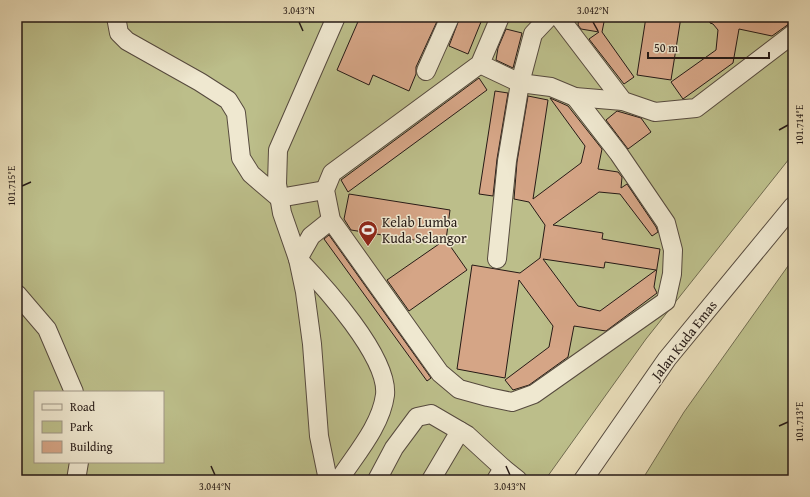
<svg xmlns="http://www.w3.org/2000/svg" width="810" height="497" viewBox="0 0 810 497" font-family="'Gentium Book Plus',serif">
	<rect width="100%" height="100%" fill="#e7dbb7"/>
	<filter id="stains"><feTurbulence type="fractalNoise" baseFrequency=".005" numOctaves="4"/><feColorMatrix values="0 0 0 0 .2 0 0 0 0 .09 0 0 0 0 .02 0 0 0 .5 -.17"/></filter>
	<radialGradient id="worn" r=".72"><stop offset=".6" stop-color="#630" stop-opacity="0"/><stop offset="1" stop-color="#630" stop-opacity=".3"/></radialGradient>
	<g fill="#bcbe8a" stroke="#716c50" fill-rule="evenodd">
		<path d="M 17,17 L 793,17 L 793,154 L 646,339 L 545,480 L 17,480 ZM 35,392 L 163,392 L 163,462 L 35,462 Z"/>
		<polygon points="793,259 793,480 642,480 684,412"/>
	</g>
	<g fill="#d5a586" stroke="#261a16" fill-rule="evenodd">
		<polygon points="360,17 439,17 416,67 416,74 409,91 373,75 369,85 337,70"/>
		<polygon points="460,17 483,17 468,54 449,46"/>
		<polygon points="579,17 605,17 602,32 634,77 624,84 589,39 599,32 581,29 578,25"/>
		<polygon points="646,17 681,17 671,80 637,75"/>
		<polygon points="709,17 793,17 793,21 772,36 739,29 733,63 683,99 671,82 716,50 718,30 713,24 710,23"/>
		<polygon points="506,29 522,33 513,68 496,60 498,48"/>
		<polygon points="479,78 487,90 348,192 341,180"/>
		<polygon points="495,91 508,93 497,159 493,196 479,194"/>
		<path d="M 528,96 L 548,100 L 533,199 L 581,163 L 585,146 L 550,98 L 568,106 L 602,149 L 598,169 L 618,172 L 622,177 L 621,188 L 627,184 L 656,227 L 658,232 L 652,236 L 620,194 L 599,192 L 553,225 L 603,233 L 602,239 L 660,249 L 654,287 L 657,293 L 606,331 L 574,326 L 568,357 L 529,385 L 513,390 L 505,380 L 549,347 L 553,326 L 519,280 L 505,378 L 457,369 L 472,265 L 520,273 L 540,258 L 545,225 L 529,202 L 514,199 L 517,162 ZM 543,259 L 604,268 L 605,262 L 656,270 L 600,311 L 578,306 Z"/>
		<polygon points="617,111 641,118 651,132 628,149 606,120"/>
		<polygon points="349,194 450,210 446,240 467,270 409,311 387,280 439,244 351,230 344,219"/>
		<polygon points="329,235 431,378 427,381 324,239"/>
	</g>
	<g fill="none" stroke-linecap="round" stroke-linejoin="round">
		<defs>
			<g id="minor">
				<polyline points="116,17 119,33 127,41 200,82 228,100 236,113 241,158 251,174 279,198 325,190"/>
				<polyline points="500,17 480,64 332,173 325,190 331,220 440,373 459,389 488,397 512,402 534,394 666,301 672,274 673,250 666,223 619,154 575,97"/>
				<polyline points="559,17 623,101 655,112 696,108 793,34"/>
				<polyline points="480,64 520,83 551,87 575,97 623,101"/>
				<polyline points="426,71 450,17"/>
				<path d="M 331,220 L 311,236 L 298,259 C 323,285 389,357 385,395 C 381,426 355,455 339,480"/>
				<polyline points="497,259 507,161 520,83 533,34 549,17"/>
				<polyline points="17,294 47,329 74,392"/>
				<polyline points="503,468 518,480"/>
				<polyline points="76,480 79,462"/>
				<polyline points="328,480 319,436 312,344 305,292 298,259 282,213 277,184 278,150 336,17"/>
				<polyline points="377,480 394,448 417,417 431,414 467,435 503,468 496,480"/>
				<polyline points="431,480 460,431"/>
				<polyline points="583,480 667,359 793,206"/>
			</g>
		</defs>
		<use href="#minor" stroke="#564a3e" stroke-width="20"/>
		<use href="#minor" stroke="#efe8d0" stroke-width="18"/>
	</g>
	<path fill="none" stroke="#261a16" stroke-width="1.5" d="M 299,22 L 303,31M 593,22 L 598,31M 779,130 L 788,125M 22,186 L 31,182M 779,426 L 788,422M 211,466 L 215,475M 506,466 L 510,475"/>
	<defs>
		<symbol id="stadium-pin" viewBox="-11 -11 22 30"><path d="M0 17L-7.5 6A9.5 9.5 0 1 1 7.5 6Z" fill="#8f2418" stroke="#efe8d0"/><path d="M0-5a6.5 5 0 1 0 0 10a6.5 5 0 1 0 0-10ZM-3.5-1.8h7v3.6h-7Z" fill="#fff"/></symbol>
	</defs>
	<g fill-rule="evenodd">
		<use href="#stadium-pin" x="357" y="219" width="22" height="30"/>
	</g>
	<g text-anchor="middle" stroke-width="3" stroke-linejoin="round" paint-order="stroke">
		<g font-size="14" fill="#261a16" stroke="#efe8d0" text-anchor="start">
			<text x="382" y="227">Kelab Lumba<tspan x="382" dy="16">Kuda Selangor</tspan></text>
		</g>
		<g font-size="14" fill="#261a16" stroke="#efe8d0">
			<text transform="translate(684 340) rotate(-52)" y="5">Jalan Kuda Emas</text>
		</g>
	</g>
	<rect width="810" height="497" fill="none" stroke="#e7dbb7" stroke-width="44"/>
	<rect x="34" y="391" width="130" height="72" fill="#efe8d0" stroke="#9f9686"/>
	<rect x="42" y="404" width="20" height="6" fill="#efe8d0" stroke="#9f9686"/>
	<text x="70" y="411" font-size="12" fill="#261a16">Road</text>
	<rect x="42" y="421" width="20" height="12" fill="#bcbe8a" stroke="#9f9686"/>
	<text x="70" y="431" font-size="12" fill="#261a16">Park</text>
	<rect x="42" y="441" width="20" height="12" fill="#d5a586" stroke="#9f9686"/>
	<text x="70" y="451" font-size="12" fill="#261a16">Building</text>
	<path d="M648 52v6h121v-6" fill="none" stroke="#261a16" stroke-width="2"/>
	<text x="654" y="52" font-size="12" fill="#261a16" stroke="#efe8d0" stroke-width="3" paint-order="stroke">50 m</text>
	<rect x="22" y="22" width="766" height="453" fill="none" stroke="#261a16" stroke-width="1.5"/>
	<g font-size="10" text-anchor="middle" fill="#261a16">
		<text x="299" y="14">3.043°N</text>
		<text x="593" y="14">3.042°N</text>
		<text transform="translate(799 125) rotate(-90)" y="4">101.714°E</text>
		<text transform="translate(11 186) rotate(-90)" y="4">101.715°E</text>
		<text transform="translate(799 422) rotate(-90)" y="4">101.713°E</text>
		<text x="215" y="490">3.044°N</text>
		<text x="510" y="490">3.043°N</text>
	</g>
	<rect width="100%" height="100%" filter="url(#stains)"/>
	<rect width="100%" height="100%" fill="url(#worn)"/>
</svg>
